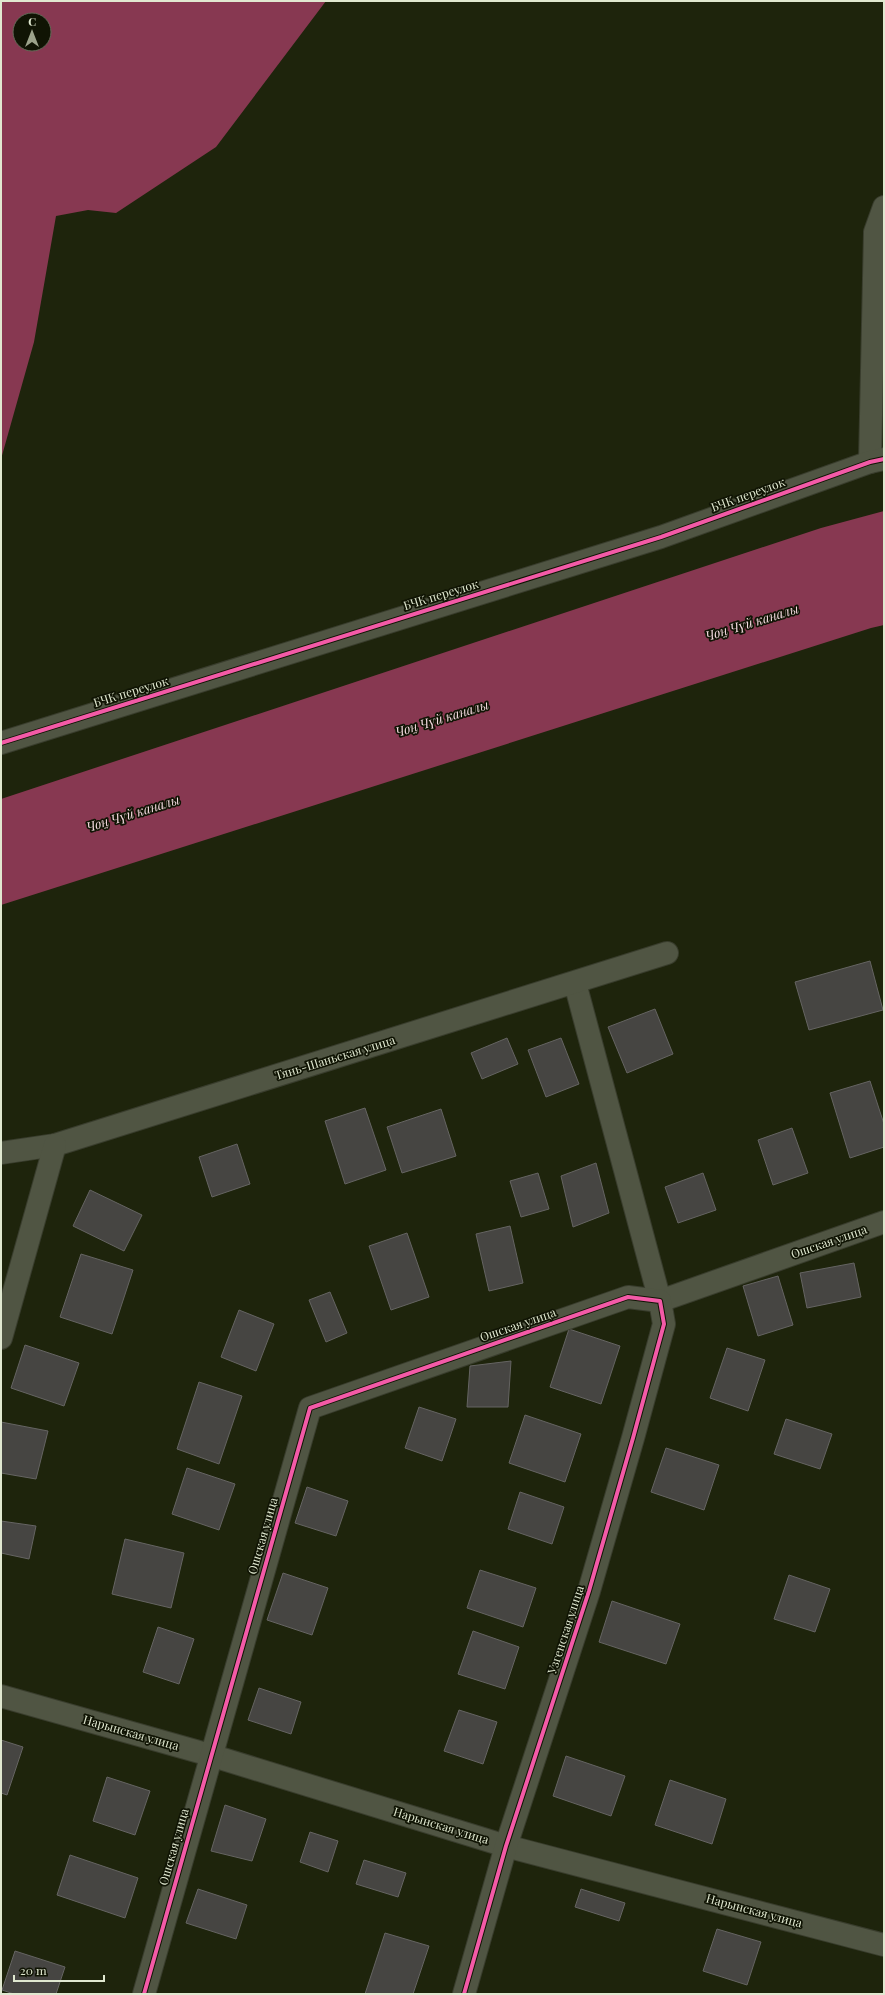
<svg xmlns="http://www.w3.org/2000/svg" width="885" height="1995" viewBox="0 0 885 1995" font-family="'Playfair Display',serif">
	<rect width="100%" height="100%" fill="#1e240c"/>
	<g fill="#873851" fill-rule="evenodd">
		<path d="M 1,1 L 326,1 L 216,147 L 116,213 L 88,210 L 56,216 L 34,342 L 1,459 ZM 20,20 L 44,20 L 44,44 L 20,44 Z"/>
		<polygon points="884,511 884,625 871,628 1,905 1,799 821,528"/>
	</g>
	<g fill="#464542" stroke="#656462">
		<polygon points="870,961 883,1010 809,1030 795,982"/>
		<polygon points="655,1009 673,1054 627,1073 608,1027"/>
		<polygon points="507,1038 518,1064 482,1079 471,1053"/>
		<polygon points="561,1038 579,1084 546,1097 528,1050"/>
		<polygon points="870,1081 884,1124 884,1147 850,1158 830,1093"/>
		<polygon points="365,1108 386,1170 345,1184 325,1121"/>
		<polygon points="441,1109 456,1156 402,1173 387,1127"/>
		<polygon points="792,1128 808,1173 773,1185 758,1140"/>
		<polygon points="237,1144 250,1184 212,1197 199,1157"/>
		<polygon points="596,1163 609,1213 573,1227 561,1176"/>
		<polygon points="538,1173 549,1209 521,1217 510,1181"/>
		<polygon points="703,1173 716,1210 678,1223 665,1187"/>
		<polygon points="90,1190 142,1215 124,1251 73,1226"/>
		<polygon points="510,1226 523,1283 489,1291 476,1234"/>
		<polygon points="407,1233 429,1297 391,1310 369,1246"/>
		<polygon points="81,1254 133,1270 112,1334 60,1317"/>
		<polygon points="854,1263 861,1297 807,1308 800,1273"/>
		<polygon points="778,1276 793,1325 758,1336 743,1286"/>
		<polygon points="330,1292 347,1333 326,1342 309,1300"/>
		<polygon points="239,1310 274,1324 256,1371 221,1357"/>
		<polygon points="569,1329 620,1346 601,1404 550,1387"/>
		<polygon points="25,1345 79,1363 64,1406 11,1388"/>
		<polygon points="727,1348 765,1360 748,1411 710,1398"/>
		<polygon points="511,1361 508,1407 467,1407 470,1366"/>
		<polygon points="199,1382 242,1396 219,1464 177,1449"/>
		<polygon points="419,1407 456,1419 442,1461 405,1448"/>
		<polygon points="525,1415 581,1434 565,1482 509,1463"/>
		<polygon points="786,1419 832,1434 820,1469 774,1454"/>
		<polygon points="1,1422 48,1431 36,1479 1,1473"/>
		<polygon points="666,1448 719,1465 704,1510 651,1492"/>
		<polygon points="187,1468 235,1484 219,1530 172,1514"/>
		<polygon points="307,1487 348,1501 336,1536 295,1523"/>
		<polygon points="520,1492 564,1507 552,1544 508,1529"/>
		<polygon points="1,1521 36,1526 29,1559 1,1553"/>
		<polygon points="125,1539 184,1553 171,1608 112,1594"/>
		<polygon points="480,1570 536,1588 523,1627 467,1608"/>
		<polygon points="283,1573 328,1588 312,1635 267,1620"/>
		<polygon points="789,1575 830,1589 815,1632 774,1619"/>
		<polygon points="612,1601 680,1624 666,1664 599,1642"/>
		<polygon points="158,1627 194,1639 179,1684 143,1672"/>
		<polygon points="473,1631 519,1647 505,1689 458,1674"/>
		<polygon points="259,1688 301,1702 291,1734 248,1720"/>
		<polygon points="459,1710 497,1722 483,1764 444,1751"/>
		<polygon points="1,1740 23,1747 7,1795 1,1793"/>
		<polygon points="566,1756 625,1776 611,1816 553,1796"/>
		<polygon points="107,1777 150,1791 135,1835 93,1821"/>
		<polygon points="670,1780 726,1799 712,1844 655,1825"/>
		<polygon points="225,1805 266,1819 252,1861 211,1851"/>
		<polygon points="310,1832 338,1841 328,1872 300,1862"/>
		<polygon points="70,1855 138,1878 125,1918 57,1895"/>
		<polygon points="364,1860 406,1873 398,1897 356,1884"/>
		<polygon points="198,1889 247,1905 236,1939 186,1923"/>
		<polygon points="581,1889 625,1903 619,1921 575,1907"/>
		<polygon points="717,1929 761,1942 747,1985 703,1971"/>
		<polygon points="385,1933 429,1946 413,1994 365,1994"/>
		<polygon points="15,1951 65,1967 56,1994 14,1994 2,1990"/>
	</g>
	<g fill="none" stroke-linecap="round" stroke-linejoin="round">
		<defs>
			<g id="minor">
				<polyline points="870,462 875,232 884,207"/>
				<polyline points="1,743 661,537 870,462 884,459"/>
				<polyline points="575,983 660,1301 884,1222"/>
				<polyline points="1,1153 55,1145 667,953"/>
				<polyline points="1,1338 55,1145"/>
				<polyline points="1,1696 210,1755 506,1846 884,1945"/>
				<polyline points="144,1994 310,1408 628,1297 660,1301 664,1324 633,1438 589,1591 506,1846 464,1994"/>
			</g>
		</defs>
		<use href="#minor" stroke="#393d2d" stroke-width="24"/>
		<use href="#minor" stroke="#505543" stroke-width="22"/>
		<defs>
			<g id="cycleway">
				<polyline points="1,743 661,537 870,462 884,459"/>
				<polyline points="144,1994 310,1408 628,1297 660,1301 664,1324 633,1438 589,1591 506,1846 464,1994"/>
			</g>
		</defs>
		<use href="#cycleway" stroke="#101404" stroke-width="6"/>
		<use href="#cycleway" stroke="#f35aa7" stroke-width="4"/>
	</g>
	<g text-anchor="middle" stroke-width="3.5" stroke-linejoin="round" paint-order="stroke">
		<g font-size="12" fill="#e0e8d0" stroke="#101404">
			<text transform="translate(748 495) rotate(-20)" y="4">БЧК переулок</text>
			<text transform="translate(441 595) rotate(-17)" y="4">БЧК переулок</text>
			<text transform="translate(131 692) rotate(-17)" y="4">БЧК переулок</text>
			<text transform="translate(335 1058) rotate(-17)" y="4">Тянь-Шаньская улица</text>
			<text transform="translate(829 1242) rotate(-19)" y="4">Ошская улица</text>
			<text transform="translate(518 1325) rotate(-19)" y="4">Ошская улица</text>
			<text transform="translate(263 1536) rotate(-74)" y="4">Ошская улица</text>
			<text transform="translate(566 1630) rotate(-72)" y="4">Узгенская улица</text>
			<text transform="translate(131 1733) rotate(16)" y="4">Нарынская улица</text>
			<text transform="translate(441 1826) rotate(17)" y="4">Нарынская улица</text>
			<text transform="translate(174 1847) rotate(-74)" y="4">Ошская улица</text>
			<text transform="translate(754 1911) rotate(15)" y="4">Нарынская улица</text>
		</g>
		<g font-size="13" font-style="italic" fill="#f6dce2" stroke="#101404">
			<text transform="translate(752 622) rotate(-17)" y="5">Чоң Чүй каналы</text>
			<text transform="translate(442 718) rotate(-17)" y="5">Чоң Чүй каналы</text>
			<text transform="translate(133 813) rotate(-17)" y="5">Чоң Чүй каналы</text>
		</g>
	</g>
	<rect width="885" height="1995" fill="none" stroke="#e0e8d0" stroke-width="4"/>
	<g transform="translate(32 32)"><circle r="19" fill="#101404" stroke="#636956"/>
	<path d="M0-3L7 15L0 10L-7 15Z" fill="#9ca38b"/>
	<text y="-6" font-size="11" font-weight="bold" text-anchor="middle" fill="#e0e8d0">С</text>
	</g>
	<path d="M14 1975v6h90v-6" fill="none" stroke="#e0e8d0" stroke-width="2"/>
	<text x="20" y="1975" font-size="12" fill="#e0e8d0" stroke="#101404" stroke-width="3" paint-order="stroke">20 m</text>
</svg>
